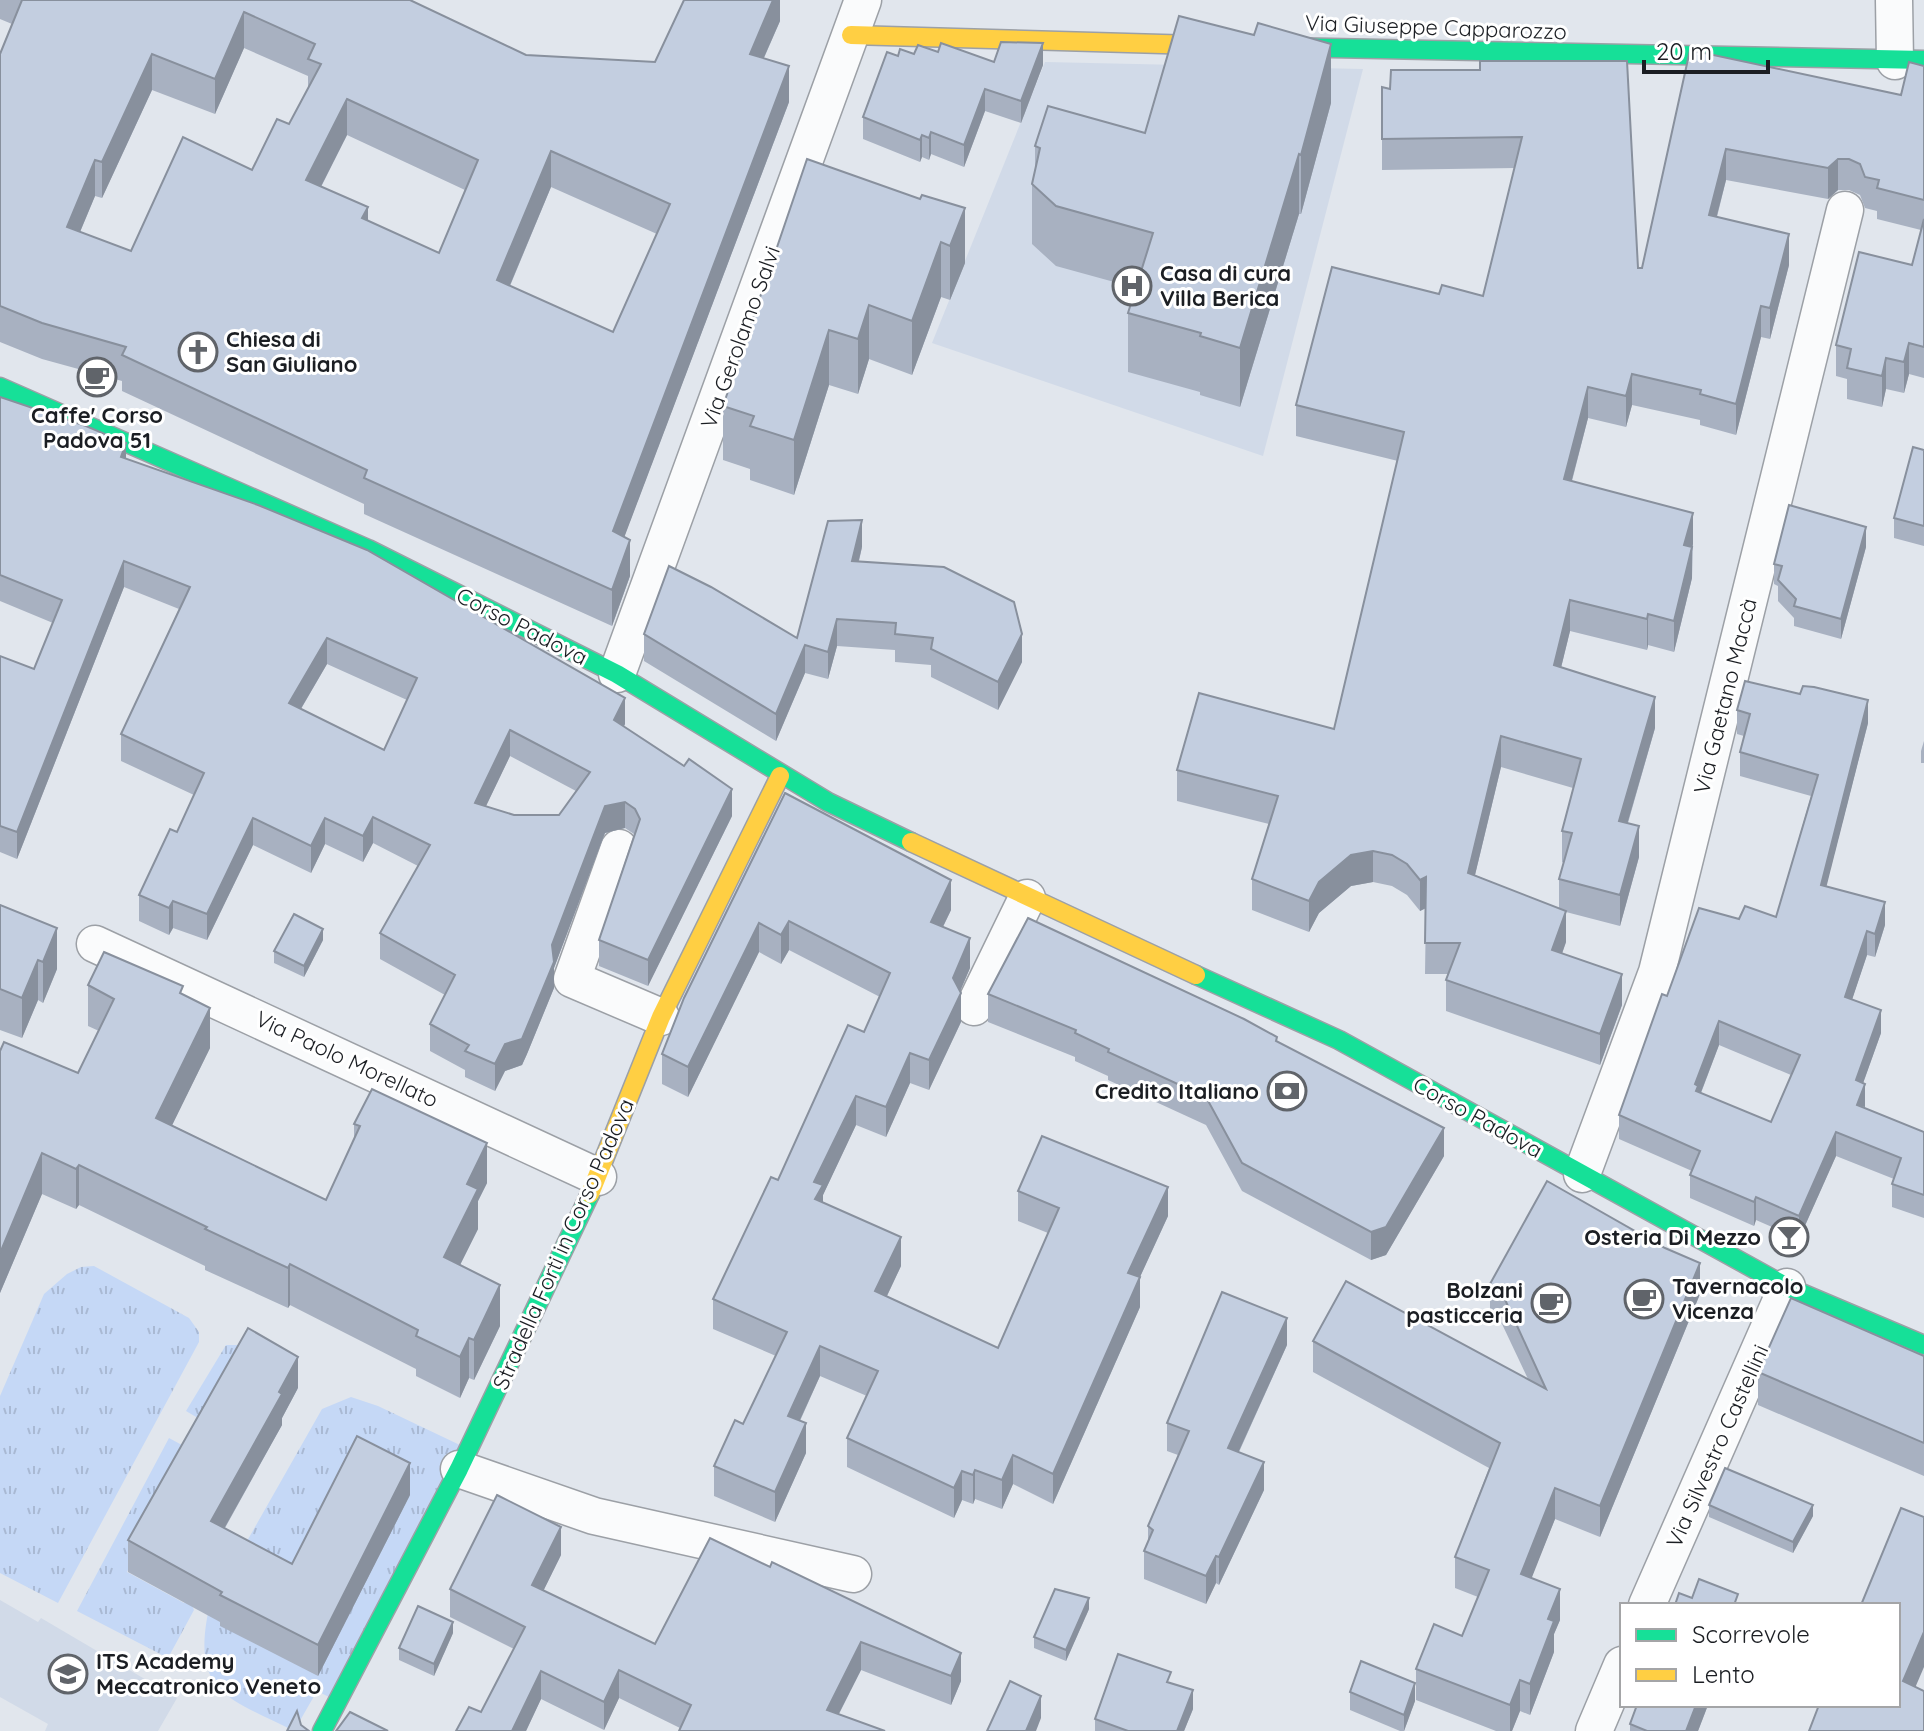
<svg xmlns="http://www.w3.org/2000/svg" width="1924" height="1731" viewBox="0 0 1924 1731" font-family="Quicksand,sans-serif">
	<defs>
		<pattern id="grass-tufts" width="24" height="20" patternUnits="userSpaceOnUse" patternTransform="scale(2)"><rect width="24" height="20" fill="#c5d8f6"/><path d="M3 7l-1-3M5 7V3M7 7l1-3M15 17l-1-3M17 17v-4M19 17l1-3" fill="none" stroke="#a9b9d3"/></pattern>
	</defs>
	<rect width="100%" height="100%" fill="#e1e6ed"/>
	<g fill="#d1dae8">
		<polygon points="1045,62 1363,69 1263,456 932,343"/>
		<polygon points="0,1600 38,1622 41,1618 177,1698 158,1731 45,1731 48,1724 0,1697"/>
	</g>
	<g fill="url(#grass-tufts)">
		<polygon points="94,1266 189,1318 199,1332 199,1342 58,1603 0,1573 0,1396 44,1294 67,1274 81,1267"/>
		<polygon points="226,1345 239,1345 278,1368 208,1424 186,1411"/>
		<path d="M 351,1397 L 378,1406 L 462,1446 L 333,1699 L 317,1691 L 294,1731 C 227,1697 191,1693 209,1608 L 322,1409 Z"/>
		<polygon points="169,1438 193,1451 127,1572 184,1603 188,1597 194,1610 168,1658 77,1611"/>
	</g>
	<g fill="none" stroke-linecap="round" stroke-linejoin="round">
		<defs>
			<g id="street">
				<polyline points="1894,0 1895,61"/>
				<polyline points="617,674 863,0"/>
				<polyline points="619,848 572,979 661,1017"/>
				<polyline points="95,944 598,1177"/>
				<polyline points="974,1007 1027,898"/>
				<polyline points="1582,1174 1657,972 1845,210"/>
				<polyline points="459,1469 594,1516 853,1574"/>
				<polyline points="1647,1605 1787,1287"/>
				<polyline points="1594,1731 1622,1665"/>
			</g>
			<g id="fast">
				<polyline points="1231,46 1924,60"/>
				<polyline points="0,387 368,549 617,674 828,802 911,842"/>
				<polyline points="1196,975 1339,1040 1787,1287 1924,1345"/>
				<polyline points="322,1731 459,1469 590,1194"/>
			</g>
			<g id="slow">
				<polyline points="851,35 1231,46"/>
				<polyline points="911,842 1196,975"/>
				<polyline points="590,1194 661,1017 780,776"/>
			</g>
		</defs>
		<use href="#street" stroke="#9ca0a6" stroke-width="39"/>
		<use href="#fast" stroke="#9ca0a6" stroke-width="21"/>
		<use href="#slow" stroke="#9ca0a6" stroke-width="21"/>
		<use href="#street" stroke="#fafbfc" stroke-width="36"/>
		<use href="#fast" stroke="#16e098" stroke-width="18"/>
		<use href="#slow" stroke="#ffcf43" stroke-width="18"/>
	</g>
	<g fill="#a8b1c1" fill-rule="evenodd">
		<path d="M 0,0 L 410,0 L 526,55 L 655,62 L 780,0 L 780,21 L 764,58 L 789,102 L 624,537 L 630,576 L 612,626 L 364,514 L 364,504 L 122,391 L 122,381 L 42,359 L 0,342 L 0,54 L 12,24 L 0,19 ZM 244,48 L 308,76 L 308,89 L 289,124 L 252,170 L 131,251 L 80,232 L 95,196 L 102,198 L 152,90 L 215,114 ZM 347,135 L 465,190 L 439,253 L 368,221 L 321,187 ZM 551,187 L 657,234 L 613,332 L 510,286 Z"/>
		<path d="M 1690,50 L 1901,95 L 1924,66 L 1924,378 L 1909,374 L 1904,393 L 1886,389 L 1882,407 L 1847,399 L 1847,379 L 1836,376 L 1836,345 L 1912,265 L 1921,230 L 1877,219 L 1877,211 L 1865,208 L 1860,195 L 1849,190 L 1838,190 L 1828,199 L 1726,180 L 1717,217 L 1789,265 L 1770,339 L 1761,337 L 1736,435 L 1700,425 L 1700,420 L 1632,405 L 1626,427 L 1588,418 L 1572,481 L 1693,544 L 1692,578 L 1674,652 L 1648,645 L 1647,650 L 1570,631 L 1561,668 L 1655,728 L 1628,823 L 1639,857 L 1620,926 L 1566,912 L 1566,942 L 1562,954 L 1622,1005 L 1600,1065 L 1446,1011 L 1446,980 L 1448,974 L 1425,974 L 1426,908 L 1420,911 L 1407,895 L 1392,886 L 1373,882 L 1351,886 L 1319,913 L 1309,932 L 1252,910 L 1252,879 L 1269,824 L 1177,801 L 1177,770 L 1334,729 L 1398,461 L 1296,436 L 1296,405 L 1439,294 L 1483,296 L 1515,168 L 1382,170 L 1382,87 L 1390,89 L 1480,70 L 1638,268 L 1642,268 ZM 1501,767 L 1573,788 L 1562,831 L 1562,862 L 1564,863 L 1559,879 L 1559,909 L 1475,875 Z"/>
		<polygon points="938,52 994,62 1043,65 1021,123 985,111 964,167 931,154 929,160 922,157 920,162 863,139 863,117 914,54"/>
		<polygon points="1331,103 1301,214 1299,214 1240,407 1200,395 1200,392 1128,372 1128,313 1136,288 1056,266 1032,244 1032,184 1035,169 1035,146 1145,133"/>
		<polygon points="920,199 965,263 950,300 941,297 912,375 869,359 858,394 829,385 794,495 750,480 750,469 723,460 723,406"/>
		<path d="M 0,397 L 126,459 L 625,724 L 624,726 L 732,816 L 648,986 L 599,966 L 599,940 L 634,834 L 625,828 L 605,833 L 554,968 L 554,988 L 527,1054 L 522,1065 L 505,1071 L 495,1091 L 465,1077 L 465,1070 L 430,1051 L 430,1024 L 445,995 L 380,959 L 380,933 L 418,866 L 373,843 L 363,862 L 325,844 L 311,873 L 253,845 L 207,940 L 173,928 L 169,935 L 139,921 L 139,895 L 177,832 L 194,795 L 121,761 L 121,734 L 179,609 L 124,587 L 17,859 L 0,852 L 0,656 L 34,669 L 53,623 L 0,601 ZM 327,664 L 407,700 L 384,750 L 301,709 ZM 510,756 L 576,791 L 559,815 L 514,815 L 486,806 Z"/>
		<polygon points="1924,450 1924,546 1894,538 1894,518"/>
		<polygon points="862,547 859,561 1022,662 998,710 931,677 931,665 895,662 895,650 837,646 828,679 805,673 776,741 644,661 644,634 797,638"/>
		<polygon points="1866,547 1841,639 1794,626 1794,618 1778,601 1778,586 1774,584 1774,564"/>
		<path d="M 1737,710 L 1868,723 L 1826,886 L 1885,925 L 1875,957 L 1867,955 L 1852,999 L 1881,1033 L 1863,1083 L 1865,1108 L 1924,1132 L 1924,1218 L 1892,1207 L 1892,1184 L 1894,1179 L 1836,1156 L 1799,1239 L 1756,1220 L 1754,1226 L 1690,1198 L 1690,1175 L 1692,1171 L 1619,1139 L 1619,1115 L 1667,996 L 1739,919 L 1776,917 L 1811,796 L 1740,776 L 1740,752 L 1744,736 L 1737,734 ZM 1719,1045 L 1791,1075 L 1771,1122 L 1701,1093 Z"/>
		<polygon points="1924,741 1924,763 1921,763 1921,751"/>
		<polygon points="785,793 951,910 943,927 970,968 960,991 961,1022 929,1090 910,1083 886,1137 856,1125 823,1195 823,1202 901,1266 887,1296 998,1348 1048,1233 1018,1221 1018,1191 1168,1216 1140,1277 1140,1307 1053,1504 1013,1484 1002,1509 975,1499 973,1504 962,1500 954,1518 847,1467 847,1438 867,1396 820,1376 800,1421 806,1453 775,1522 714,1496 714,1466 743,1424 776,1356 713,1329 713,1299 778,1180 864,1032 880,997 789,950 781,964 759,952 688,1097 662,1084 662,1054"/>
		<polygon points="0,905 57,969 43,1003 38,1000 22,1038 0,1030"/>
		<polygon points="323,940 304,977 274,963 274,951"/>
		<polygon points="88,985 183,994 210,1048 172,1125 326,1200 354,1139 354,1124 487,1183 478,1201 478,1229 460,1265 500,1326 474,1380 469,1378 460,1398 416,1376 416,1369 290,1305 288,1308 205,1270 205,1266 79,1205 76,1209 42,1194 0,1293 0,1051 78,1073 99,1031 88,1026"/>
		<polygon points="988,994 1277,1042 1444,1156 1386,1255 1371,1260 1242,1191 1206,1125 1108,1080 1108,1076 1075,1061 1075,1057 988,1022"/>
		<polygon points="1490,1284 1700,1294 1600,1537 1555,1519 1531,1578 1560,1620 1554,1634 1554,1652 1530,1715 1520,1711 1512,1731 1496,1731 1416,1700 1416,1669 1462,1636 1478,1597 1455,1588 1455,1557 1489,1468 1313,1372 1313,1341 1528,1379 1502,1324 1490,1315"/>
		<polygon points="1287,1345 1239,1452 1264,1490 1219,1585 1216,1583 1206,1604 1144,1579 1144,1551 1148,1543 1148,1526 1178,1455 1167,1451 1167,1423"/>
		<polygon points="1924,1356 1924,1476 1758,1405 1758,1372"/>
		<polygon points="298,1388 282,1418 282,1425 225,1528 292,1564 410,1495 318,1676 220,1626 220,1622 128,1572 128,1540"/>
		<polygon points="1709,1505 1813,1516 1793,1553 1709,1517"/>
		<polygon points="710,1538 961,1681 951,1705 861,1670 839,1714 680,1728 619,1698 604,1730 541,1699 526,1731 456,1731 481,1712 514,1649 450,1617 450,1589 561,1555 543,1591 655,1644"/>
		<polygon points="1089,1609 1066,1661 1034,1648 1034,1637"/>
		<polygon points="453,1633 434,1676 399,1660 399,1648"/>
		<polygon points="1171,1683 1193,1709 1184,1731 1095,1731 1095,1719"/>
		<polygon points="1350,1692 1415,1701 1404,1731 1400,1731 1350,1710"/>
		<polygon points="1637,1705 1708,1705 1698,1731 1630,1731 1630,1724"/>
	</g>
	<g fill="#88909d">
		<polygon points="773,0 780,0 780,21 750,89 750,54"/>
		<polygon points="244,12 244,48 215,114 215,79"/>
		<polygon points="1043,43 1043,65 1021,123 1021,101"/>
		<polygon points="1331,44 1331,103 1301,214 1301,155"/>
		<polygon points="152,54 152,90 102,198 102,162"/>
		<polygon points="789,66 789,102 613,567 613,531"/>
		<polygon points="985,89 985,111 964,167 964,145"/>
		<polygon points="347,99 347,135 306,216 306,180"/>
		<polygon points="931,132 931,154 929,160 929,138"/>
		<polygon points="922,135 922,157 920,162 920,140"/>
		<polygon points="1726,149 1726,180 1709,246 1709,215"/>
		<polygon points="551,151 551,187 497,316 497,280"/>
		<polygon points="1299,154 1299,214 1240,407 1240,348"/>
		<polygon points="1838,159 1838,190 1828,199 1828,168"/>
		<polygon points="95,160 95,196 67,263 67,227"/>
		<polygon points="368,207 368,242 362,218"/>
		<polygon points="965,208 965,263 950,300 950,246"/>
		<polygon points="1789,234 1789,265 1770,339 1770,308"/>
		<polygon points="941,242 941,297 912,375 912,321"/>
		<polygon points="869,305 869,359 858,394 858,339"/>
		<polygon points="1761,306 1761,337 1736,435 1736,404"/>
		<polygon points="829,330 829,385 794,495 794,440"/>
		<polygon points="1909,343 1909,374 1904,393 1904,362"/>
		<polygon points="1886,358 1886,389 1882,407 1882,376"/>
		<polygon points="1632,374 1632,405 1626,427 1626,396"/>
		<polygon points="1588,387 1588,418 1564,510 1564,479"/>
		<polygon points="126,443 126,470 121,457"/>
		<polygon points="1693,513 1693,544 1684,576 1684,545"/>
		<polygon points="862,520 862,547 852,588 852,561"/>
		<polygon points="1866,527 1866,547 1841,639 1841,619"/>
		<polygon points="630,540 630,576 612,626 612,590"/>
		<polygon points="1692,547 1692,578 1674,652 1674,621"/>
		<polygon points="124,561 124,587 17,859 17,832"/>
		<polygon points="1570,600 1570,631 1554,696 1554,665"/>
		<polygon points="1648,614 1648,645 1647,650 1647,619"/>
		<polygon points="837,619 837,646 828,679 828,652"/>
		<polygon points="1022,634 1022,662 998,710 998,682"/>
		<polygon points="327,638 327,664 289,729 289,703"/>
		<polygon points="805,645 805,673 776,741 776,714"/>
		<polygon points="1655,697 1655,728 1619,852 1619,821"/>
		<polygon points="625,698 625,724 614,746 614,720"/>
		<polygon points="1868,700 1868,723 1821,908 1821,885"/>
		<polygon points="510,730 510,756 475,829 475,803"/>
		<polygon points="1501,736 1501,767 1468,904 1468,873"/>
		<polygon points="732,789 732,816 648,986 648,960"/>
		<polygon points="625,802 625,828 605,833 554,968 554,988 527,1054 522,1065 505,1071 495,1091 495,1064 552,945 605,806"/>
		<polygon points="373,817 373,843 363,862 363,836"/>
		<polygon points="253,818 253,845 207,940 207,914"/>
		<polygon points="325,818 325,844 311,873 311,846"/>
		<polygon points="1639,826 1639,857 1620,926 1620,895"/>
		<polygon points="1373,851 1373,882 1351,886 1319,913 1309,932 1309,901 1319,882 1351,855"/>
		<polygon points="1426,877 1426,908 1420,911 1420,880"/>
		<polygon points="951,880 951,910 931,951 931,922"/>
		<polygon points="173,901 173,928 169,935 169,908"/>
		<polygon points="1885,902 1885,925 1875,957 1875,934"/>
		<polygon points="1566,911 1566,942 1552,981 1552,950"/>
		<polygon points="789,921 789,950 781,964 781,935"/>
		<polygon points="759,923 759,952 688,1097 688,1067"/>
		<polygon points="57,928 57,969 43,1003 43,962"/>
		<polygon points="323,929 323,940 304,977 304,966"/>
		<polygon points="1867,931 1867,955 1845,1021 1845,997"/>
		<polygon points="970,938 970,968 953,1008 953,978"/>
		<polygon points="38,960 38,1000 22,1038 22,998"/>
		<polygon points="1622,974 1622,1005 1600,1065 1600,1034"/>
		<polygon points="961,993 961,1022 929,1090 929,1060"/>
		<polygon points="210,1008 210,1048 156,1158 156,1118"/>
		<polygon points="1881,1010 1881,1033 1856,1103 1856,1080"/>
		<polygon points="1719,1021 1719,1045 1698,1100 1695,1084"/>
		<polygon points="910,1053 910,1083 886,1137 886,1107"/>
		<polygon points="1865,1084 1865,1107 1857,1105"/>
		<polygon points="856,1096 856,1125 823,1195 823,1215 815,1228 814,1182"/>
		<polygon points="1444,1128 1444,1156 1386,1255 1371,1260 1371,1232"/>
		<polygon points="1836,1132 1836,1156 1799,1239 1799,1216"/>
		<polygon points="487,1143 487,1183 478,1201 478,1229 444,1297 444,1257 467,1184"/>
		<polygon points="42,1153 42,1194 0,1293 0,1253"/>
		<polygon points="79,1165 79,1205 76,1209 76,1169"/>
		<polygon points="1168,1187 1168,1216 1128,1303 1128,1273"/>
		<polygon points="1756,1197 1756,1220 1754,1226 1754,1202"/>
		<polygon points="901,1237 901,1266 875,1321 875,1291"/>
		<polygon points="1700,1263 1700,1294 1600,1537 1600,1506"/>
		<polygon points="290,1264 290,1305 288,1308 288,1268"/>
		<polygon points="1140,1277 1140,1307 1053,1504 1053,1474"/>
		<polygon points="500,1285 500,1326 474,1380 474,1340"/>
		<polygon points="1287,1318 1287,1345 1228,1475 1228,1448"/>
		<polygon points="469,1338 469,1378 460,1398 460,1357"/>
		<polygon points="820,1346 820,1376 788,1446 788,1416"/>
		<polygon points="298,1357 298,1388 282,1418 282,1425 211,1552 211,1521"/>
		<polygon points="806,1423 806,1453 775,1522 775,1492"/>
		<polygon points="1013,1455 1013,1484 1002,1509 1002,1480"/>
		<polygon points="1264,1462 1264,1490 1219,1585 1219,1557"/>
		<polygon points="410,1463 410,1495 318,1676 318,1645"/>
		<polygon points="975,1470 975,1499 973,1504 973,1475"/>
		<polygon points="962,1471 962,1500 954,1518 954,1488"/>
		<polygon points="1555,1488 1555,1519 1521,1605 1521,1574"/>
		<polygon points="1813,1505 1813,1516 1793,1553 1793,1542"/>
		<polygon points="561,1527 561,1555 532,1614 532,1585"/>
		<polygon points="1216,1556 1216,1583 1206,1604 1206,1576"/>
		<polygon points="1560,1589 1560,1620 1554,1634 1554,1652 1530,1715 1530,1684 1548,1619"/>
		<polygon points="1089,1598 1089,1609 1066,1661 1066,1650"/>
		<polygon points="453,1622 453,1633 434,1676 434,1664"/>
		<polygon points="1924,1632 1924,1667 1903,1716 1903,1681"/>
		<polygon points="861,1642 861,1670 830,1731 827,1710"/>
		<polygon points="961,1653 961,1681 951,1705 951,1676"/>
		<polygon points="619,1670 619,1698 604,1730 604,1702"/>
		<polygon points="541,1671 541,1699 526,1731 512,1731"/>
		<polygon points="1520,1680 1520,1711 1512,1731 1510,1731 1510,1705"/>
		<polygon points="1415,1683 1415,1701 1404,1731 1404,1715"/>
		<polygon points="1193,1690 1193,1709 1184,1731 1177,1731"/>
		<polygon points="1041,1696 1041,1718 1036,1731 1026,1731"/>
		<polygon points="1696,1705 1708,1705 1698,1731 1686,1731"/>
	</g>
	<g fill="#c3cee0" stroke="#88909d" stroke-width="2" fill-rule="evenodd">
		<path d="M 22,0 L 410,0 L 526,55 L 655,62 L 684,0 L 773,0 L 750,54 L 789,66 L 613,531 L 630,540 L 612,590 L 364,478 L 367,470 L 122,355 L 126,347 L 42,323 L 0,306 L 0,54 ZM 244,12 L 315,44 L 308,59 L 321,64 L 289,124 L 277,119 L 252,170 L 183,137 L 131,251 L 67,227 L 95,160 L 102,162 L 152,54 L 215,79 ZM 347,99 L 478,160 L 439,253 L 362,218 L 368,207 L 306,180 ZM 551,151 L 670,204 L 613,332 L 497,280 Z"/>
		<polygon points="1179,16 1254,35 1258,23 1331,44 1301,155 1299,154 1240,348 1200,336 1201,333 1128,313 1153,233 1056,206 1032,184 1040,148 1035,146 1048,106 1145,133"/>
		<polygon points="1001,42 1043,43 1021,101 985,89 964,145 931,132 929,138 922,135 920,140 863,117 887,52 898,56 900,49 914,54 918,45 938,52 941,43 994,62"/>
		<polygon points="1690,50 1901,95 1909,62 1924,66 1924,200 1877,188 1879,180 1865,177 1860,164 1849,159 1838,159 1828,168 1726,149 1709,215 1789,234 1770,308 1761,306 1736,404 1700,394 1701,390 1632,374 1626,396 1588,387 1564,479 1693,513 1684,545 1692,547 1674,621 1648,614 1647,619 1570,600 1554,665 1655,697 1619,821 1639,826 1620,895 1559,879 1572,833 1562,831 1581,759 1501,736 1468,873 1566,911 1552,950 1622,974 1600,1034 1446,980 1460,943 1425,943 1426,877 1420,880 1407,864 1392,855 1373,851 1351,855 1319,882 1309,901 1252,879 1278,796 1177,770 1199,693 1334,729 1404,432 1296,405 1332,267 1439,294 1442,285 1483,296 1522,137 1382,139 1382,87 1390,89 1391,70 1480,70 1480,61 1627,61 1638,268 1642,268"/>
		<polygon points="807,159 920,199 922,195 965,208 950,246 941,242 912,321 869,305 858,339 829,330 794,440 750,426 754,416 723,406"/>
		<polygon points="1924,219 1924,347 1909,343 1904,362 1886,358 1882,376 1847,368 1851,349 1836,345 1859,252 1912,265"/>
		<path d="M 0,397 L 86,426 L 126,443 L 121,457 L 258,505 L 367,550 L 625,698 L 614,720 L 684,766 L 689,759 L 732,789 L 648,960 L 599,940 L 640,819 L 635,809 L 625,802 L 605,806 L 552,945 L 554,962 L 527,1027 L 522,1039 L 505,1044 L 495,1064 L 465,1051 L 469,1045 L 430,1024 L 455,975 L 380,933 L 430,845 L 373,817 L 363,836 L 325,818 L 311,846 L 253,818 L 207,914 L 173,901 L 169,908 L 139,895 L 170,829 L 177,832 L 204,773 L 121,734 L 190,587 L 124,561 L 17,832 L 0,826 L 0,656 L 34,669 L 62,600 L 0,575 ZM 327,638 L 417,678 L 384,750 L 289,703 ZM 510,730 L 590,772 L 559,815 L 514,815 L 475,803 Z"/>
		<polygon points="1913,447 1924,450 1924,526 1894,518"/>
		<polygon points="1789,505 1866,527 1841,619 1794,606 1796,599 1778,580 1782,566 1774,564"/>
		<polygon points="862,520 852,561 944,567 1014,602 1022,634 998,682 931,649 933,638 895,634 896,623 837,619 828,652 805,645 776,714 644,634 669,566 711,587 797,638 828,521"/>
		<path d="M 1745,681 L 1800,694 L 1803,686 L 1814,687 L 1868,700 L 1821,885 L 1885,902 L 1875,934 L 1867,931 L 1845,997 L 1881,1010 L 1856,1080 L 1865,1084 L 1857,1105 L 1924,1132 L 1924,1195 L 1892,1184 L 1901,1158 L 1836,1132 L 1799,1216 L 1756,1197 L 1754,1202 L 1690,1175 L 1700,1151 L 1619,1115 L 1662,994 L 1667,996 L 1699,908 L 1739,919 L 1745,906 L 1776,917 L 1818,775 L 1740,752 L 1750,714 L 1737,710 ZM 1719,1021 L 1800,1055 L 1771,1122 L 1696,1091 L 1698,1086 L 1695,1084 Z"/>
		<polygon points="785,793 951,880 931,922 970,938 953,978 961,993 929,1060 910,1053 886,1107 856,1096 814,1182 823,1185 815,1199 901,1237 875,1291 998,1348 1059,1208 1018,1191 1042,1136 1168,1187 1128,1273 1140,1277 1053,1474 1013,1455 1002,1480 975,1470 973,1475 962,1471 954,1488 847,1438 878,1371 820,1346 788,1416 806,1423 775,1492 714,1466 735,1420 743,1424 787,1332 713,1299 771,1177 778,1180 848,1025 864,1032 890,973 789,921 781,935 759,923 688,1067 662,1054 684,998"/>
		<polygon points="0,905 57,928 43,962 38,960 22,998 0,989"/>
		<polygon points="294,914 323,929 304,966 274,951"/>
		<polygon points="1028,918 1244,1019 1277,1037 1276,1041 1444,1128 1386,1227 1371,1232 1242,1163 1206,1097 1108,1052 1109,1049 1075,1033 1076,1030 988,994"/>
		<polygon points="104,952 183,986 180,993 210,1008 156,1118 326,1200 360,1126 354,1124 372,1089 487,1143 467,1184 478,1189 444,1257 500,1285 474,1340 469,1338 460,1357 416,1336 418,1330 290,1264 288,1268 205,1229 207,1227 79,1165 76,1169 42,1153 0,1253 0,1051 4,1042 78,1073 114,999 88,985"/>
		<polygon points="1547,1181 1665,1248 1700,1263 1600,1506 1555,1488 1521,1574 1560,1589 1548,1619 1554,1621 1530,1684 1520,1680 1510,1705 1416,1669 1434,1624 1462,1636 1489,1570 1455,1557 1500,1443 1313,1341 1346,1281 1546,1389 1502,1293 1490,1284"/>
		<polygon points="1222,1292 1287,1318 1228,1448 1264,1462 1219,1557 1216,1556 1206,1576 1144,1551 1153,1530 1148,1526 1189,1431 1167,1423"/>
		<polygon points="1791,1298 1924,1356 1924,1443 1758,1372"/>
		<polygon points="248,1328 298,1357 279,1392 282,1394 211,1521 292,1564 357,1436 410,1463 318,1645 220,1595 222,1592 128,1540"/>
		<polygon points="1725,1468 1813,1505 1793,1542 1709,1505"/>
		<polygon points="497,1495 561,1527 532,1585 655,1644 710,1538 770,1567 772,1562 961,1653 951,1676 861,1642 827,1710 885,1731 679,1731 691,1705 619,1670 604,1702 541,1671 512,1731 456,1731 469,1707 481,1712 525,1627 450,1589"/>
		<polygon points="1901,1508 1924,1517 1924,1632 1903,1681 1924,1691 1924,1731 1809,1731 1819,1705 1898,1705 1898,1605 1861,1605"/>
		<polygon points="1699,1579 1738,1594 1734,1605 1675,1605 1679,1593 1692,1598"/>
		<polygon points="1055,1589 1089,1598 1066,1650 1034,1637"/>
		<polygon points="418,1606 453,1622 434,1664 399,1648"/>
		<polygon points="1118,1654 1171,1672 1167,1682 1193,1690 1177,1731 1128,1731 1095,1719"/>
		<polygon points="1361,1661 1415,1683 1404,1715 1350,1692"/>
		<polygon points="1010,1681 1041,1696 1026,1731 987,1731"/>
		<polygon points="1637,1705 1696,1705 1686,1731 1647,1731 1630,1724"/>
		<polygon points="297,1711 301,1725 309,1731 287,1731"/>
		<polygon points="350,1712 388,1731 336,1731"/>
	</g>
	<defs>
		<symbol id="hospital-ring" viewBox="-11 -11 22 22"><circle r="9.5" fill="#fff" stroke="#60646a" stroke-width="1.5"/><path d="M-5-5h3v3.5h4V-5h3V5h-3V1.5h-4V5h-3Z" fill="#60646a"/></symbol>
		<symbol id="church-ring" viewBox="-11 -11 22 22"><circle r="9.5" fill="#fff" stroke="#60646a" stroke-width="1.5"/><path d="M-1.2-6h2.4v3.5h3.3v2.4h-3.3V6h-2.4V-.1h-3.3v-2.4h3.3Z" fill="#60646a"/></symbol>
		<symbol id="cafe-ring" viewBox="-11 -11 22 22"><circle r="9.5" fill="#fff" stroke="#60646a" stroke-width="1.5"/><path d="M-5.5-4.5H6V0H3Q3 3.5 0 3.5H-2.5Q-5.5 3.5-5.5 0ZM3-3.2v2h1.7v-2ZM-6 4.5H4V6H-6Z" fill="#60646a"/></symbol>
		<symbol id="bank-ring" viewBox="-11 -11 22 22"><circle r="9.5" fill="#fff" stroke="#60646a" stroke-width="1.5"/><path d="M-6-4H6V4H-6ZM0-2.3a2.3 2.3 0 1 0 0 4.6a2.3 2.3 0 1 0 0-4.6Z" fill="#60646a"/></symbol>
		<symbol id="bar-ring" viewBox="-11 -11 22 22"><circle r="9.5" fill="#fff" stroke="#60646a" stroke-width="1.5"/><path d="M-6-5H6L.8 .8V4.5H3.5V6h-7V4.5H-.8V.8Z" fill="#60646a"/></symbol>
		<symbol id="university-ring" viewBox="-11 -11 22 22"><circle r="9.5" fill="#fff" stroke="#60646a" stroke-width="1.5"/><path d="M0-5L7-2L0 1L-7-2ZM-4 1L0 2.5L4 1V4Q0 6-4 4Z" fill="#60646a"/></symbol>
	</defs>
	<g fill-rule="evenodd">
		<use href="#hospital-ring" x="1110" y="264" width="44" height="44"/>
		<use href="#church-ring" x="176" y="330" width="44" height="44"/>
		<use href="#cafe-ring" x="75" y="355" width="44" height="44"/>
		<use href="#bank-ring" x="1265" y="1069" width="44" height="44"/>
		<use href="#bar-ring" x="1767" y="1215" width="44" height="44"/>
		<use href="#cafe-ring" x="1622" y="1277" width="44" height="44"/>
		<use href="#cafe-ring" x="1529" y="1281" width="44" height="44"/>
		<use href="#university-ring" x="46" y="1652" width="44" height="44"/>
	</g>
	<g text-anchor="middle" stroke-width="6" stroke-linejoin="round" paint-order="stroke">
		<g font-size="22" fill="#1b1e23" stroke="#fff">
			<text transform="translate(1436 27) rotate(2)" y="8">Via Giuseppe Capparozzo</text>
			<text transform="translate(740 337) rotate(-70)" y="8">Via Gerolamo Salvi</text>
			<text transform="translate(522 626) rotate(27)" y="8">Corso Padova</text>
			<text transform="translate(1725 696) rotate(-76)" y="8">Via Gaetano Maccà</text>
			<text transform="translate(347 1059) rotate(25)" y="8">Via Paolo Morellato</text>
			<text transform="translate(1478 1117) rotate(29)" y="8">Corso Padova</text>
			<text transform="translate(563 1244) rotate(-66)" y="8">Stradella Forti in Corso Padova</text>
			<text transform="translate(1717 1446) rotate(-66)" y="8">Via Silvestro Castellini</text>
		</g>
		<g font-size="22" font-weight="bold" fill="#1b1e23" stroke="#fff" text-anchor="start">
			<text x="1160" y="281">Casa di cura<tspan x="1160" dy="25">Villa Berica</tspan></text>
			<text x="226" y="347">Chiesa di<tspan x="226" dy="25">San Giuliano</tspan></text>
			<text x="97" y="423" text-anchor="middle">Caffe' Corso<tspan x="97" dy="25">Padova 51</tspan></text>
			<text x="1259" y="1099" text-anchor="end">Credito Italiano</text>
			<text x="1761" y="1245" text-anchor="end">Osteria Di Mezzo</text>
			<text x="1672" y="1294">Tavernacolo<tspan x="1672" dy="25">Vicenza</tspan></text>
			<text x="1523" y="1298" text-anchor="end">Bolzani<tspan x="1523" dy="25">pasticceria</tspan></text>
			<text x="96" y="1669">ITS Academy<tspan x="96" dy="25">Meccatronico Veneto</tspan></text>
		</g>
	</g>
	<rect x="1620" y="1603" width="280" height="104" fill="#ffffff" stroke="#a4a5a7" stroke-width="2"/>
	<rect x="1636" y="1629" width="40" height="12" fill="#16e098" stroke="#a4a5a7" stroke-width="2"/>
	<text x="1692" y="1643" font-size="24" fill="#1b1e23">Scorrevole</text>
	<rect x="1636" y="1669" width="40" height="12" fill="#ffcf43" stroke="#a4a5a7" stroke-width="2"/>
	<text x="1692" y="1683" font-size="24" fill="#1b1e23">Lento</text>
	<path d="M1644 60v12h124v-12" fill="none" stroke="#1b1e23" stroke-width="4"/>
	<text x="1656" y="60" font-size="24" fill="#1b1e23" stroke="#ffffff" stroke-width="6" paint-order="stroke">20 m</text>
</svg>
